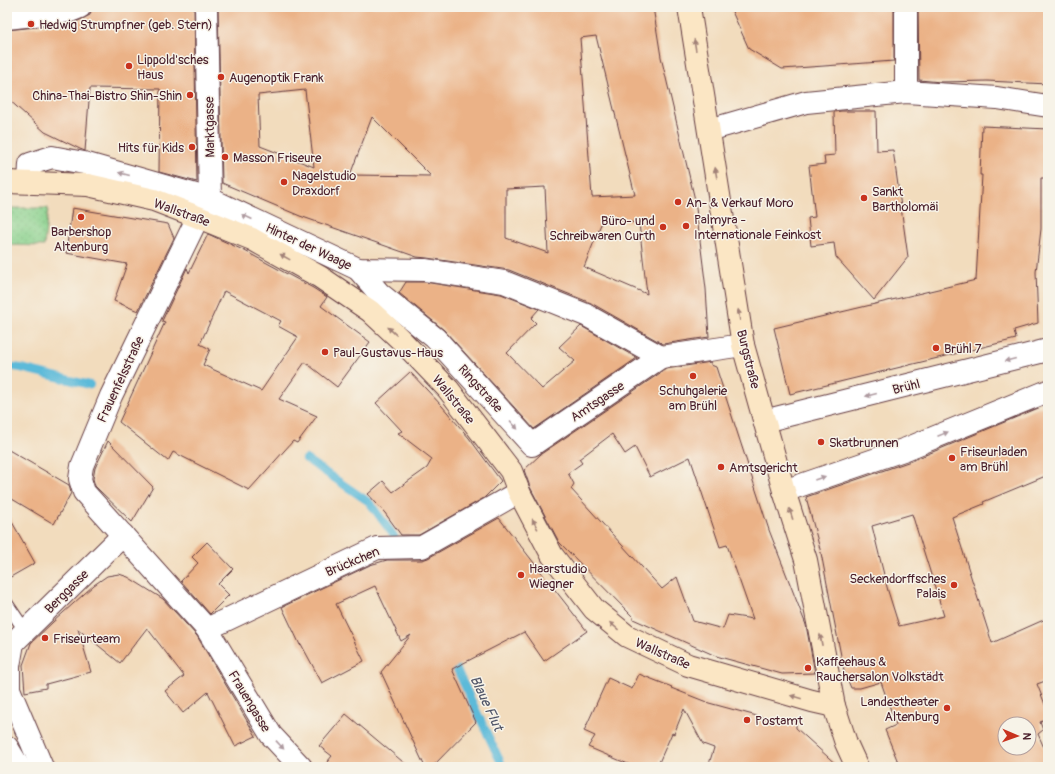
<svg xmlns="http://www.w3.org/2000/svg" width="1055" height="774" viewBox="0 0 1055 774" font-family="Pangolin,sans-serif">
	<defs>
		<pattern id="park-dots" width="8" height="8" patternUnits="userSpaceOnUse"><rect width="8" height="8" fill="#89d18d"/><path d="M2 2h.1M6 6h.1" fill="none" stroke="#78b37a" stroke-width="1.8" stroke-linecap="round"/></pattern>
	</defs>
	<rect width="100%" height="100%" fill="#f7f3e8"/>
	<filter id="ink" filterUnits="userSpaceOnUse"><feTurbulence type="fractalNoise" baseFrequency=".025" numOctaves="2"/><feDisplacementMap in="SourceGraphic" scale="8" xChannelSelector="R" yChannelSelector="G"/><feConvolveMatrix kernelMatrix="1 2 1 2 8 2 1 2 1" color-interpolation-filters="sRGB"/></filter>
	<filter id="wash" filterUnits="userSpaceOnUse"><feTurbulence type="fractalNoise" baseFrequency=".012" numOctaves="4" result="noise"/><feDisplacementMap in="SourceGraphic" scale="16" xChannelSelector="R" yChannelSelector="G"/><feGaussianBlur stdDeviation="0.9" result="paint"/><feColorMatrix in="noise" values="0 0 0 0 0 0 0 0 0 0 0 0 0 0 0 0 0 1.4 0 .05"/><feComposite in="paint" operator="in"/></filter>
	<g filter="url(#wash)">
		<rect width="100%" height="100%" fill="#f2dcbd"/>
		<polygon fill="url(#park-dots)" stroke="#6a785c" points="7,208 48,208 44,246 7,245"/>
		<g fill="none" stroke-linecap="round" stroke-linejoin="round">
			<g stroke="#5bbad9" stroke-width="8">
				<polyline points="7,366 21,368 90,385"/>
				<polyline points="306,459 369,502 394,536"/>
				<polyline points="451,657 503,767"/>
			</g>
		</g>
		<g id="blocks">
			<g fill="#ebb287" fill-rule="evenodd">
				<polygon points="92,7 194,7 197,182 159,172 160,89 90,88 85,151 80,149 45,132 7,98 7,30 74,23 90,15"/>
				<path d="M 218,7 L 653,7 L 661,57 L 695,200 L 706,289 L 709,337 L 663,344 L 591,303 L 509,270 L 427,258 L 417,257 L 300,216 L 222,183 ZM 596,36 L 635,195 L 592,197 L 580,38 ZM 305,90 L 314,167 L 260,146 L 258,95 ZM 372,117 L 431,176 L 350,175 ZM 545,187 L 548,253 L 506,238 L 506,189 ZM 603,219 L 639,223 L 647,294 L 584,267 Z"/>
				<polygon points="730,7 894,7 894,61 782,69 749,49"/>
				<polygon points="918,7 1048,7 1048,84 987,81 941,82 919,80"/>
				<polygon points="841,111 876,111 877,151 893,150 908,257 874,300 836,257 834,243 811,246 808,218 815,217 809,166 825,164 824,156 835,155 834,112"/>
				<polygon points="982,126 1048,129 1045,178 1041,178 1041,229 1036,272 1038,323 1014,330 1016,339 790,394 774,328 976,280 982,175 980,175"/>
				<polygon points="72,208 168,224 174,238 138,311 114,301 127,264 66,253"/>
				<path d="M 208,234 L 243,250 L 313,288 L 327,297 L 321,306 L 370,342 L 337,387 L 305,362 L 279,399 L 317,416 L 297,443 L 293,441 L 249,490 L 173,452 L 168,461 L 119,422 L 165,322 L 162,321 L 187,268 L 189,273 ZM 224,291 L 281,321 L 278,326 L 298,337 L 261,391 L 203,365 L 210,349 L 200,344 Z"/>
				<polygon points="406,282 424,282 501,294 539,309 531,318 536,323 507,353 542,389 575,361 559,347 581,326 637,358 534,429 444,330 399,293"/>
				<path d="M 711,362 L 711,365 L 716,367 L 769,530 L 806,625 L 815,673 L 782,674 L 716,656 L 633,619 L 633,617 L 559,542 L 530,487 L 524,470 L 541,454 L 666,369 ZM 612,434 L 625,454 L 635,447 L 650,477 L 690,457 L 720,547 L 727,545 L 753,619 L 728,615 L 723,629 L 693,621 L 677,577 L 662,589 L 571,489 L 574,484 L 568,473 L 582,463 L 579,459 Z"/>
				<polygon points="410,372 442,406 469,438 501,481 484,498 419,535 401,535 385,513 368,494 383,481 393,492 427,468 432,459 398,433 402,431 376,403"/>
				<path d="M 1048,404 L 1048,475 L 983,502 L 984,504 L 952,517 L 992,643 L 1048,618 L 1048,680 L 1037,684 L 1048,712 L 1048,719 L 1040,722 L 1043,730 L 1038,734 L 1048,757 L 1048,767 L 900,767 L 885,730 L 896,725 L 881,682 L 860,688 L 851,688 L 844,671 L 821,553 L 806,497 L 911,461 ZM 912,514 L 944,616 L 899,626 L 888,591 L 872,526 ZM 1005,724 L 1029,724 L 1029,748 L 1005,748 Z"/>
				<polygon points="108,441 153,487 132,522 99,490 95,486 93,479 95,468"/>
				<polygon points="7,449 69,485 71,493 54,524 7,496"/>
				<polygon points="7,513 35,563 7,579"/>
				<polygon points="499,518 587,631 544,661 524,632 452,669 476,722 432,767 425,767 381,672 411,635 401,641 375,586 336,604 364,661 322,683 301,644 300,645 282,607 370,565 387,560 422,560 428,558"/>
				<polygon points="207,542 233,569 218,584 229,595 210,614 181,581 198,563 192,557"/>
				<polygon points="119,574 128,577 163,599 197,636 256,736 235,746 208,692 183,713 165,691 184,676 147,628 120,663 78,629 91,672 46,684 46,688 25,692 23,665 31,643 53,622 94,585 107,576"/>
				<polygon points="639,674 672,687 671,688 709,703 779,722 796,721 796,728 839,767 708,767 714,748 703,744 684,709 674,734 672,733 657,767 635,767 588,747 595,736 584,731 608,678 632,689"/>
				<polygon points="346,714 409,767 323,767 332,756 319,746"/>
			</g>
		</g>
	</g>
	<g filter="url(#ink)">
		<use href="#blocks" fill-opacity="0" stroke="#633b41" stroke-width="1"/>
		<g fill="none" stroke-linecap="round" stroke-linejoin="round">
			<defs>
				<polyline id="lane" points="7,604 26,632"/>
				<g id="street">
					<polyline points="206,7 210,199"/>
					<polyline points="7,18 70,11 80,7"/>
					<polyline points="906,92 906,7"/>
					<polyline points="709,130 806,102 906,92 997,98 1048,106"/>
					<polyline points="29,182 30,164 52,157 84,163 210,199 358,269 425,270 504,282 586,315 661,357 743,345"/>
					<polyline points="198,217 111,396 82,466 80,479 84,492 207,629 271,735 301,767"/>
					<polyline points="358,269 379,293 435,338 532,445 661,357"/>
					<polyline points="764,421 1048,350"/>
					<polyline points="784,491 906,449 1048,391"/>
					<polyline points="207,629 377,548 422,547 519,492"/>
					<polyline points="7,747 19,767"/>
					<polyline points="42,767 9,689 9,666 13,643 123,535"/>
				</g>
				<g id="secondary">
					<polyline points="689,7 743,345 784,491 806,560 834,706 846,743 857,767"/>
					<polyline points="7,182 88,185 154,200 198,217 252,239 320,277 370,311 400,339 448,389 511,471 519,492 552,555 594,609 627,636 688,665 812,701 834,706"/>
				</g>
			</defs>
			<use href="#lane" stroke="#633b41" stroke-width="14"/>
			<use href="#street" stroke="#633b41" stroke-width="24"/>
			<use href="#secondary" stroke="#633b41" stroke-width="24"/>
			<use href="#lane" stroke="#fff" stroke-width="12"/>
			<use href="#street" stroke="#fff" stroke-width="22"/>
			<use href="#secondary" stroke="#fbe6c4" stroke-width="22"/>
		</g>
		<defs><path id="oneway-solid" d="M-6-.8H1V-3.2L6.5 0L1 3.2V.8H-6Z"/></defs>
		<g fill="#a28278">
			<use href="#oneway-solid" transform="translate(695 45) rotate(-99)"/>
			<use href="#oneway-solid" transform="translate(716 173) rotate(-99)"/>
			<use href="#oneway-solid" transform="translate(285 257) rotate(-151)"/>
			<use href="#oneway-solid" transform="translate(739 315) rotate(-99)"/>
			<use href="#oneway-solid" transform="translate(392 331) rotate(-137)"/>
			<use href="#oneway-solid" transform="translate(791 514) rotate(-108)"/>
			<use href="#oneway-solid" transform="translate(535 524) rotate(-118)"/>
			<use href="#oneway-solid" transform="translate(614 626) rotate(-140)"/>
			<use href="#oneway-solid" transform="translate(821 640) rotate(-101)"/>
			<use href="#oneway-solid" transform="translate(796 697) rotate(-164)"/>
		</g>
		<g fill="#ae9aa0">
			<use href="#oneway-solid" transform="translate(124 174) rotate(-165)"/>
			<use href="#oneway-solid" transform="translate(247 217) rotate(-155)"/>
			<use href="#oneway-solid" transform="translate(1010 360) rotate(166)"/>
			<use href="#oneway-solid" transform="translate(871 395) rotate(166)"/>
			<use href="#oneway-solid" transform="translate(514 425) rotate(48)"/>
			<use href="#oneway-solid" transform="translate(943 434) rotate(-22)"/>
			<use href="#oneway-solid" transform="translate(820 478) rotate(-19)"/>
			<use href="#oneway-solid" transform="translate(280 745) rotate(47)"/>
		</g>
	</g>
	<g fill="#c8321e" stroke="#f7f3e8" stroke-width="1.5">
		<circle cx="31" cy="24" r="4"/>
		<circle cx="129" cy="66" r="4"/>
		<circle cx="221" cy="77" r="4"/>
		<circle cx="190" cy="95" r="4"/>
		<circle cx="192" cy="147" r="4"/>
		<circle cx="225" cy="157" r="4"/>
		<circle cx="284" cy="182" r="4"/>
		<circle cx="864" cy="198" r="4"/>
		<circle cx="678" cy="202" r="4"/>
		<circle cx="81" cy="217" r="4"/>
		<circle cx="686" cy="226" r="4"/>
		<circle cx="663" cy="227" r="4"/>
		<circle cx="936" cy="348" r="4"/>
		<circle cx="325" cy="352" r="4"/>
		<circle cx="693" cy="376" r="4"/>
		<circle cx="821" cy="442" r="4"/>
		<circle cx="952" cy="458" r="4"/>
		<circle cx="721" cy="467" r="4"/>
		<circle cx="521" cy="575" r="4"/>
		<circle cx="954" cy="585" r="4"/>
		<circle cx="45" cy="638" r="4"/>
		<circle cx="808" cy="668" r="4"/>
		<circle cx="947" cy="708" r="4"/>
		<circle cx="747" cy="720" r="4"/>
	</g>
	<g text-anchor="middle" stroke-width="3" stroke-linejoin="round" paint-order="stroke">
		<g font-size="13" fill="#4a1f2b" stroke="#f7f3e8" text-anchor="start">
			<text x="39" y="29">Hedwig Strumpfner (geb. Stern)</text>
			<text x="137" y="64">Lippold'sches<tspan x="137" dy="15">Haus</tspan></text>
			<text x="229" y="82">Augenoptik Frank</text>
			<text x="182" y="100" text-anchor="end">China-Thai-Bistro Shin-Shin</text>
			<text x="184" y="152" text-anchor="end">Hits für Kids</text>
			<text x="233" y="162">Masson Friseure</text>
			<text x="292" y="180">Nagelstudio<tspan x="292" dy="15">Draxdorf</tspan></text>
			<text x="872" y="196">Sankt<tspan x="872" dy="15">Bartholomäi</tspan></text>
			<text x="686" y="207">An- &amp; Verkauf Moro</text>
			<text x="694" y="224">Palmyra -<tspan x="694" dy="15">Internationale Feinkost</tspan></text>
			<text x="655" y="225" text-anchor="end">Büro- und<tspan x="655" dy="15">Schreibwaren Curth</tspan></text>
			<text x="81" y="236" text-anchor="middle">Barbershop<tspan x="81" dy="15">Altenburg</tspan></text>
			<text x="944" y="353">Brühl 7</text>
			<text x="333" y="357">Paul-Gustavus-Haus</text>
			<text x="693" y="395" text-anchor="middle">Schuhgalerie<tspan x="693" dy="15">am Brühl</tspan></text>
			<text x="829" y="447">Skatbrunnen</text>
			<text x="960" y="456">Friseurladen<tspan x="960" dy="15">am Brühl</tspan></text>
			<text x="729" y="472">Amtsgericht</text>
			<text x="529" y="573">Haarstudio<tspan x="529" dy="15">Wiegner</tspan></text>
			<text x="946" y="583" text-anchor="end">Seckendorffsches<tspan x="946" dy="15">Palais</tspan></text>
			<text x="53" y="643">Friseurteam</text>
			<text x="816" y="666">Kaffeehaus &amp;<tspan x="816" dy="15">Rauchersalon Volkstädt</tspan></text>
			<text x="939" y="706" text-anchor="end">Landestheater<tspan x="939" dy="15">Altenburg</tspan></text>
			<text x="755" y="725">Postamt</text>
		</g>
		<g font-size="13" fill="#4a1f2b" stroke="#f7f3e8">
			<text transform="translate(209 127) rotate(-91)" y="5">Marktgasse</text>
			<text transform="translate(182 212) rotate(20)" y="5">Wallstraße</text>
			<text transform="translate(309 246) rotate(25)" y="5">Hinter der Waage</text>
			<text transform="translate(749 359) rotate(76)" y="5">Burgstraße</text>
			<text transform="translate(120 379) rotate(-65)" y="5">Frauenfelsstraße</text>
			<text transform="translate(906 386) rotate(-14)" y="5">Brühl</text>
			<text transform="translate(481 388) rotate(48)" y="5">Ringstraße</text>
			<text transform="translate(454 399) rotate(51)" y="5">Wallstraße</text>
			<text transform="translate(597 401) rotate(-34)" y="5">Amtsgasse</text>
			<text transform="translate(352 561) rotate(-23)" y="5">Brückchen</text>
			<text transform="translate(66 591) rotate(-45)" y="5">Berggasse</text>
			<text transform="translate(663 653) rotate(24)" y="5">Wallstraße</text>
			<text transform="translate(250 701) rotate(59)" y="5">Frauengasse</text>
		</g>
		<g font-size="14" font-style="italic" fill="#505568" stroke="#f7f3e8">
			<text transform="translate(487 703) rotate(65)" y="5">Blaue Flut</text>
		</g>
	</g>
	<rect width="1055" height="774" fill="none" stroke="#f7f3e8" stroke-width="24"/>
	<g transform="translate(1017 736) rotate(92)"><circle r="19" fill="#f7f3e8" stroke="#b29e9c"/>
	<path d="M0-3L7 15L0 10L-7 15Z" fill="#c8321e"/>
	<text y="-6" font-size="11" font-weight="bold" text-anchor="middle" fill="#4a1f2b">N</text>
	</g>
</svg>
